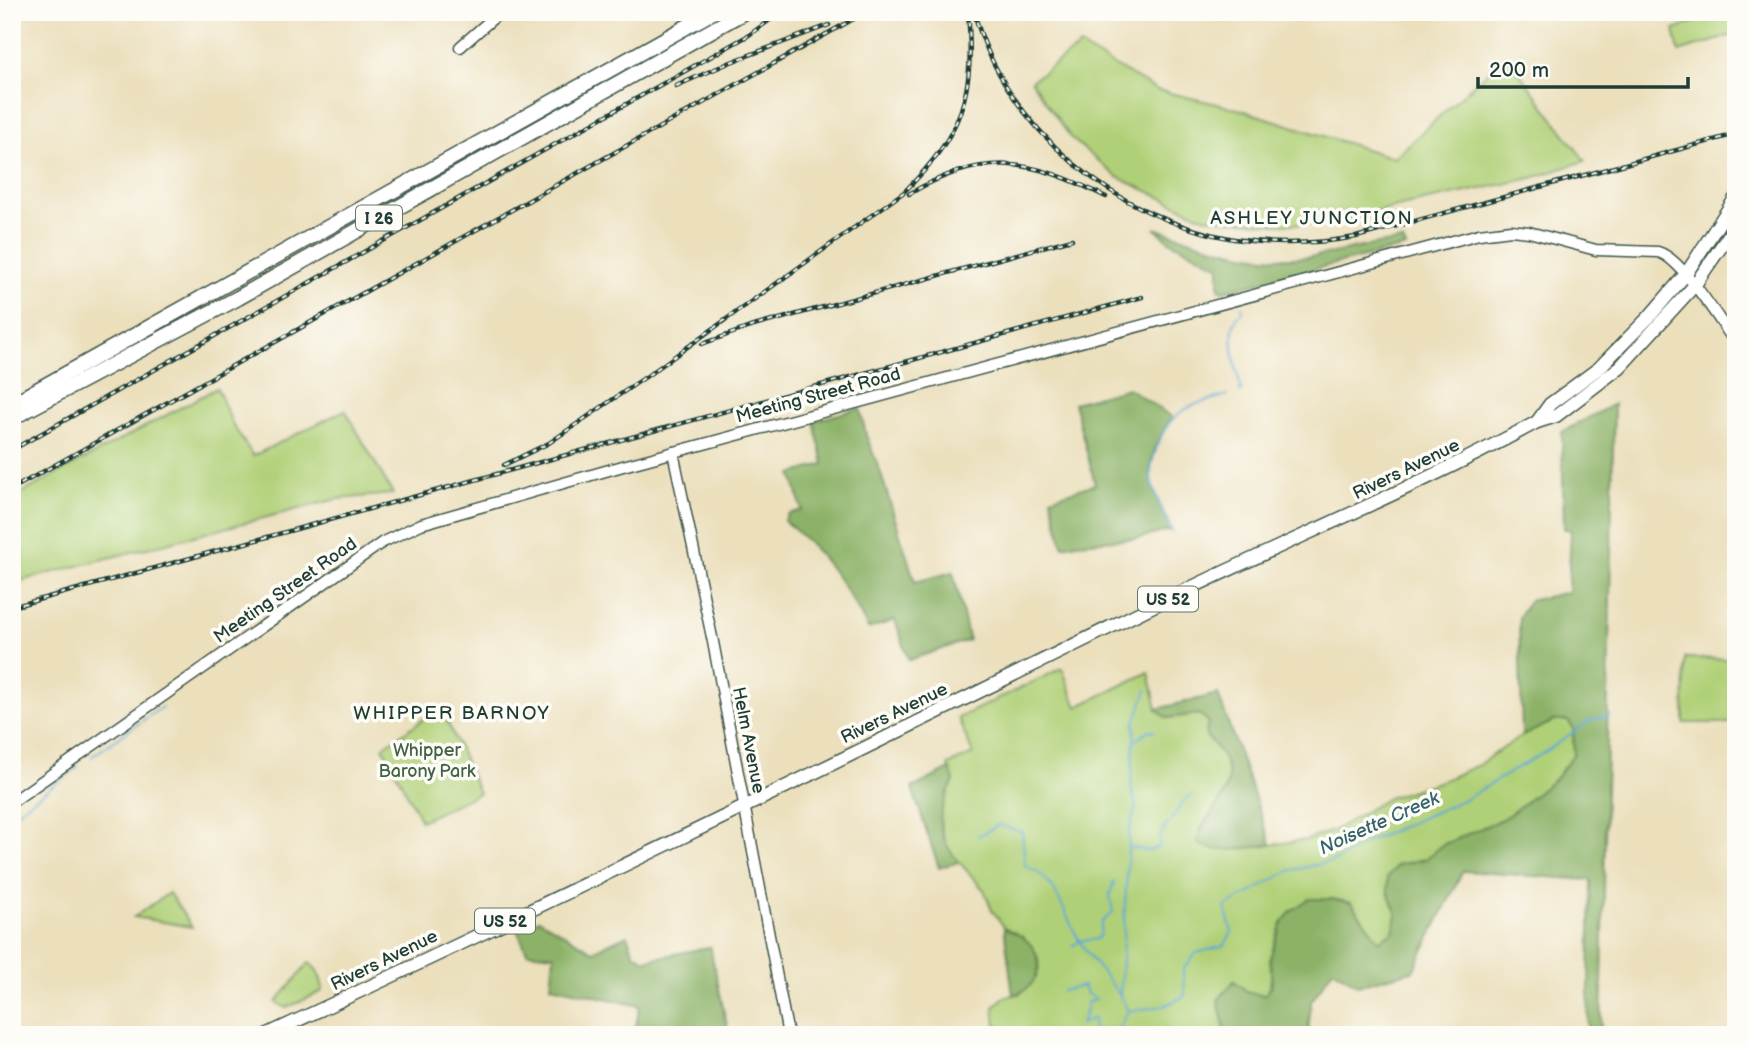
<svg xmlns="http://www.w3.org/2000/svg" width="1748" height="1047" viewBox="0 0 1748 1047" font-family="'Balsamiq Sans',sans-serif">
	<rect width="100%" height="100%" fill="#fdfcf7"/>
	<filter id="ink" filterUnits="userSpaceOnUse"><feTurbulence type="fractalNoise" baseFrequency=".0143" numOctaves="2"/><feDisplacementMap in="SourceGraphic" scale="14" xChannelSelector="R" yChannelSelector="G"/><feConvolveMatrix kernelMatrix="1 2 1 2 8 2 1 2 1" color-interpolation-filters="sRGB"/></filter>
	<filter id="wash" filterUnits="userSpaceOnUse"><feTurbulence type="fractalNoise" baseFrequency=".00686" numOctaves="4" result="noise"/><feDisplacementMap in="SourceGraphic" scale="28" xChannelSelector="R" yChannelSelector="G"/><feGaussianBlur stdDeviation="1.57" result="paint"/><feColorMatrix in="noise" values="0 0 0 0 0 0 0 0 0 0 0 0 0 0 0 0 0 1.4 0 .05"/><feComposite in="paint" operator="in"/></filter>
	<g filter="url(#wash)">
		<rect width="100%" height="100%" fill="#ebdfbc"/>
		<g fill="#b0d077" stroke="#688656" stroke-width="2">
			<polygon points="1720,12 1735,12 1736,34 1679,52 1674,30"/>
			<polygon points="1080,46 1157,90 1238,109 1394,158 1506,55 1585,161 1532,178 1405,205 1328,224 1275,224 1203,217 1117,177 1071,138 1031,81"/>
			<polygon points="217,388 233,425 253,456 345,410 393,494 337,499 12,583 12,498"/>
			<polygon points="1733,656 1736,656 1736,744 1732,744 1732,723 1684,723 1685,658 1732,659"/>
			<path d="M 1062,668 L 1077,707 L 1149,672 L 1157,709 L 1167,718 L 1200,714 L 1208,721 L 1206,736 C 1247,771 1224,796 1199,830 L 1240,849 L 1306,840 L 1333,831 L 1388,798 L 1444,780 L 1476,766 L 1522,736 L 1539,728 L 1554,721 L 1568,721 L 1573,728 L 1574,754 L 1555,779 L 1505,818 L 1442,845 L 1425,859 L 1397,865 L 1388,892 L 1397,915 L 1393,932 L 1378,941 L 1351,903 L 1275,944 C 1267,964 1277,976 1265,995 L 1249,993 L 1227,1035 L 1116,1035 L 1114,1032 L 1109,1035 L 1008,1035 L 996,1024 L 994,1007 L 1003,998 L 1021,993 L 1025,939 L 1004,927 L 992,910 L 984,890 L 945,846 L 939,818 L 945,797 L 954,781 L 948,765 L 973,754 L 958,718 Z"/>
			<polygon points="441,707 479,793 421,821 383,747"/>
			<polygon points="169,893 192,927 134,917"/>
			<path d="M 309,963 C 318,968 321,979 323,988 L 321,992 L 286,1008 L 276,1002 Z"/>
		</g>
		<g fill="#8cb268" stroke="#56784e" stroke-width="2">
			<path d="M 1155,228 C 1205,245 1254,263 1308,257 C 1340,253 1371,243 1403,241 L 1406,247 L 1223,291 L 1219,289 L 1219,266 L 1169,241 Z"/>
			<path d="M 1128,388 L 1172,417 C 1161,434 1148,458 1151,478 C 1153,495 1165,514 1171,530 L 1140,538 L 1077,543 L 1063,546 L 1051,498 L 1095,484 L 1074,403 Z"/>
			<polygon points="1614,404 1601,1035 1588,1035 1591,880 1463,871 1413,971 1358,985 1333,969 1311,1002 1308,1035 1226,1034 1218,1000 1234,981 1249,993 1265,995 1272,985 1270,958 1281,925 1291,911 1309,899 1333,899 1351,903 1379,941 1393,932 1397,915 1388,892 1387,877 1397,865 1425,859 1442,845 1505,818 1555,779 1574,754 1573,728 1568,721 1554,721 1522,736 1519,617 1529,601 1568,592 1571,530 1564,529 1562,432"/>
			<path d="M 860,408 L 866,435 L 880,471 L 915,582 L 953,572 L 969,640 L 909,660 L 895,620 L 868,629 C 848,589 820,548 784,521 L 788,514 L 802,510 L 792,474 L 824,464 L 814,421 Z"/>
			<path d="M 1218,694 L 1271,844 C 1247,848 1219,856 1197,843 C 1203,810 1242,795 1223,758 C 1218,749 1214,743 1206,736 L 1208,721 L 1199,714 L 1167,718 L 1157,709 Z"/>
			<path d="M 950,769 L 954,781 C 936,813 934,834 959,862 L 939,868 L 912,788 Z"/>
			<polygon points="539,919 593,951 627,935 634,953 645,960 710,947 729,1035 634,1035 640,1006 551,986 554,955 527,952 517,930"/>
			<path d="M 1004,927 C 1010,931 1019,934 1024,938 C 1048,958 1041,987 1013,995 Z"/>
		</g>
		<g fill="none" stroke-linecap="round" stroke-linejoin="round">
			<g stroke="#58a6d2" stroke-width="2">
				<path d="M 1239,392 L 1242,391 C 1237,375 1227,335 1236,320 C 1237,316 1241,314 1243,312 L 1242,307"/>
				<path d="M 1172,532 C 1166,517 1152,492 1151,477 C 1150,468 1153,459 1156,450 C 1168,410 1190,405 1228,395"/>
				<polyline points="1135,741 1149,730 1155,732"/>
				<polyline points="91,757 162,707"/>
				<polyline points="12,815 78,767"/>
				<path d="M 978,836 L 999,825 L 1022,832 L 1025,866 C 1056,875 1064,915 1079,940 C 1090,959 1106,976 1119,994"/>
				<path d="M 1128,847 L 1149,851 L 1160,847 C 1158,832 1166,827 1174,816 C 1183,803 1178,804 1193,794"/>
				<polyline points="1073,946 1079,941 1097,939 1100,935 1101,923 1113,912 1110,895 1114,881"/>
				<polyline points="1062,991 1083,986 1086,993 1096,999 1087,1003 1084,1018 1080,1024 1094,1018 1093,1032 1106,1029 1114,1034"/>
				<polyline points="1128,1011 1120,996 1129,833 1136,805 1131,788 1135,722 1147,690"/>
				<polyline points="1115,1035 1128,1011 1164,1006 1185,996 1183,970 1196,953 1224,946 1232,932 1225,907 1289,871 1337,860 1365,843 1467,798 1548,750 1589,721 1609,716"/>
			</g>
		</g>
	</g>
	<g filter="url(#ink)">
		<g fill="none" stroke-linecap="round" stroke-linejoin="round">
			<defs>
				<g id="secondary">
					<polyline points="460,47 500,12"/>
					<polyline points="673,452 713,642 788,1035"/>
					<path d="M 12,802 L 383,542 L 421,524 L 623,466 L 1479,234 L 1511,230 L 1529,232 L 1596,250 L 1658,252 C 1682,258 1720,322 1736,343"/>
				</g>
				<g id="primary">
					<polyline points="1537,422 1550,404 1599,368 1650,316 1686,274 1736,197"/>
					<path d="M 266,1035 C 564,897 859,751 1153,606 C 1281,543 1412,490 1537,422 L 1556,416 L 1620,367 L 1694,286 L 1736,225"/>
				</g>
				<g id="highway">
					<polyline points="12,404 713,12"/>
					<polyline points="12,418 238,298 744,12"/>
				</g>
			</defs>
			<use href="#secondary" stroke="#3e5548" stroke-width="13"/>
			<use href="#primary" stroke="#3e5548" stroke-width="15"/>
			<use href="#highway" stroke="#3e5548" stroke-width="17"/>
			<use href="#secondary" stroke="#fff" stroke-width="10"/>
			<use href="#primary" stroke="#fff" stroke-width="12"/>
			<use href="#highway" stroke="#fff" stroke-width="14"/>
			<defs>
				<g id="rail">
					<path d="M 974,12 C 1005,128 1117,220 1234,239 C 1275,245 1316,244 1356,237 L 1736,134"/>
					<polyline points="676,86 731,62 829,25"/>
					<path d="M 909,194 C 984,150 1032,159 1106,197"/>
					<polyline points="702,344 750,327 1072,239"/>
					<polyline points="12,450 749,35 781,12"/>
					<path d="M 504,465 L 549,443 L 647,376 L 904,192 C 963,134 975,93 968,12"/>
					<polyline points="12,489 866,12"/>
					<polyline points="12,607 1142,297"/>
				</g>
			</defs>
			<use href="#rail" stroke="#1f3d34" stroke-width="4.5"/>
			<use href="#rail" stroke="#fdfcf7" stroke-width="2" stroke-dasharray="5" stroke-linecap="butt"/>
		</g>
	</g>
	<g text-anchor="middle" stroke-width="7" stroke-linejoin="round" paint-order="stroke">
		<g fill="#fdfcf7" stroke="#62766e" stroke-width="2">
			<rect x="356" y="205.5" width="46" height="25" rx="5"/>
			<rect x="1138" y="586.5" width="60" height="25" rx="5"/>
			<rect x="475" y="908.5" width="60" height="25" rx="5"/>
		</g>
		<g font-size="16" font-weight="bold" fill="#1f3d34">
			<text x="379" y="224">I 26</text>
			<text x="1168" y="605">US 52</text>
			<text x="505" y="927">US 52</text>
		</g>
		<g font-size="18" fill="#1f3d34" stroke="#fdfcf7">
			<text transform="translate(818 395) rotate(-15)" y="6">Meeting Street Road</text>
			<text transform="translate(1406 469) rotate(-26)" y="6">Rivers Avenue</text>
			<text transform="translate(285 590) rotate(-35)" y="6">Meeting Street Road</text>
			<text transform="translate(894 713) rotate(-26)" y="6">Rivers Avenue</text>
			<text transform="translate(749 740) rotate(79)" y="6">Helm Avenue</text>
			<text transform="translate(384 960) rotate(-26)" y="6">Rivers Avenue</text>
		</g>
		<g font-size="18" fill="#436245" stroke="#fdfcf7">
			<text x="427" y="756">Whipper<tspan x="427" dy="21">Barony Park</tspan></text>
		</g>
		<g font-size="19" letter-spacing="2" fill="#1f3d34" stroke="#fdfcf7">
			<text x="1312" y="224">ASHLEY JUNCTION</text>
			<text x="452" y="719">WHIPPER BARNOY</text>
		</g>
		<g font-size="19" font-style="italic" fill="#33626b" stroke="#fdfcf7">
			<text transform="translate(1379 822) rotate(-24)" y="7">Noisette Creek</text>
		</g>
	</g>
	<rect width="1748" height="1047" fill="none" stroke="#fdfcf7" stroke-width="42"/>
	<path d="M1478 77v10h210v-10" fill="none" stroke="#1f3d34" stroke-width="3.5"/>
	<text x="1489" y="77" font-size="21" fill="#1f3d34" stroke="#fdfcf7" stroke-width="5" paint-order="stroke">200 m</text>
</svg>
